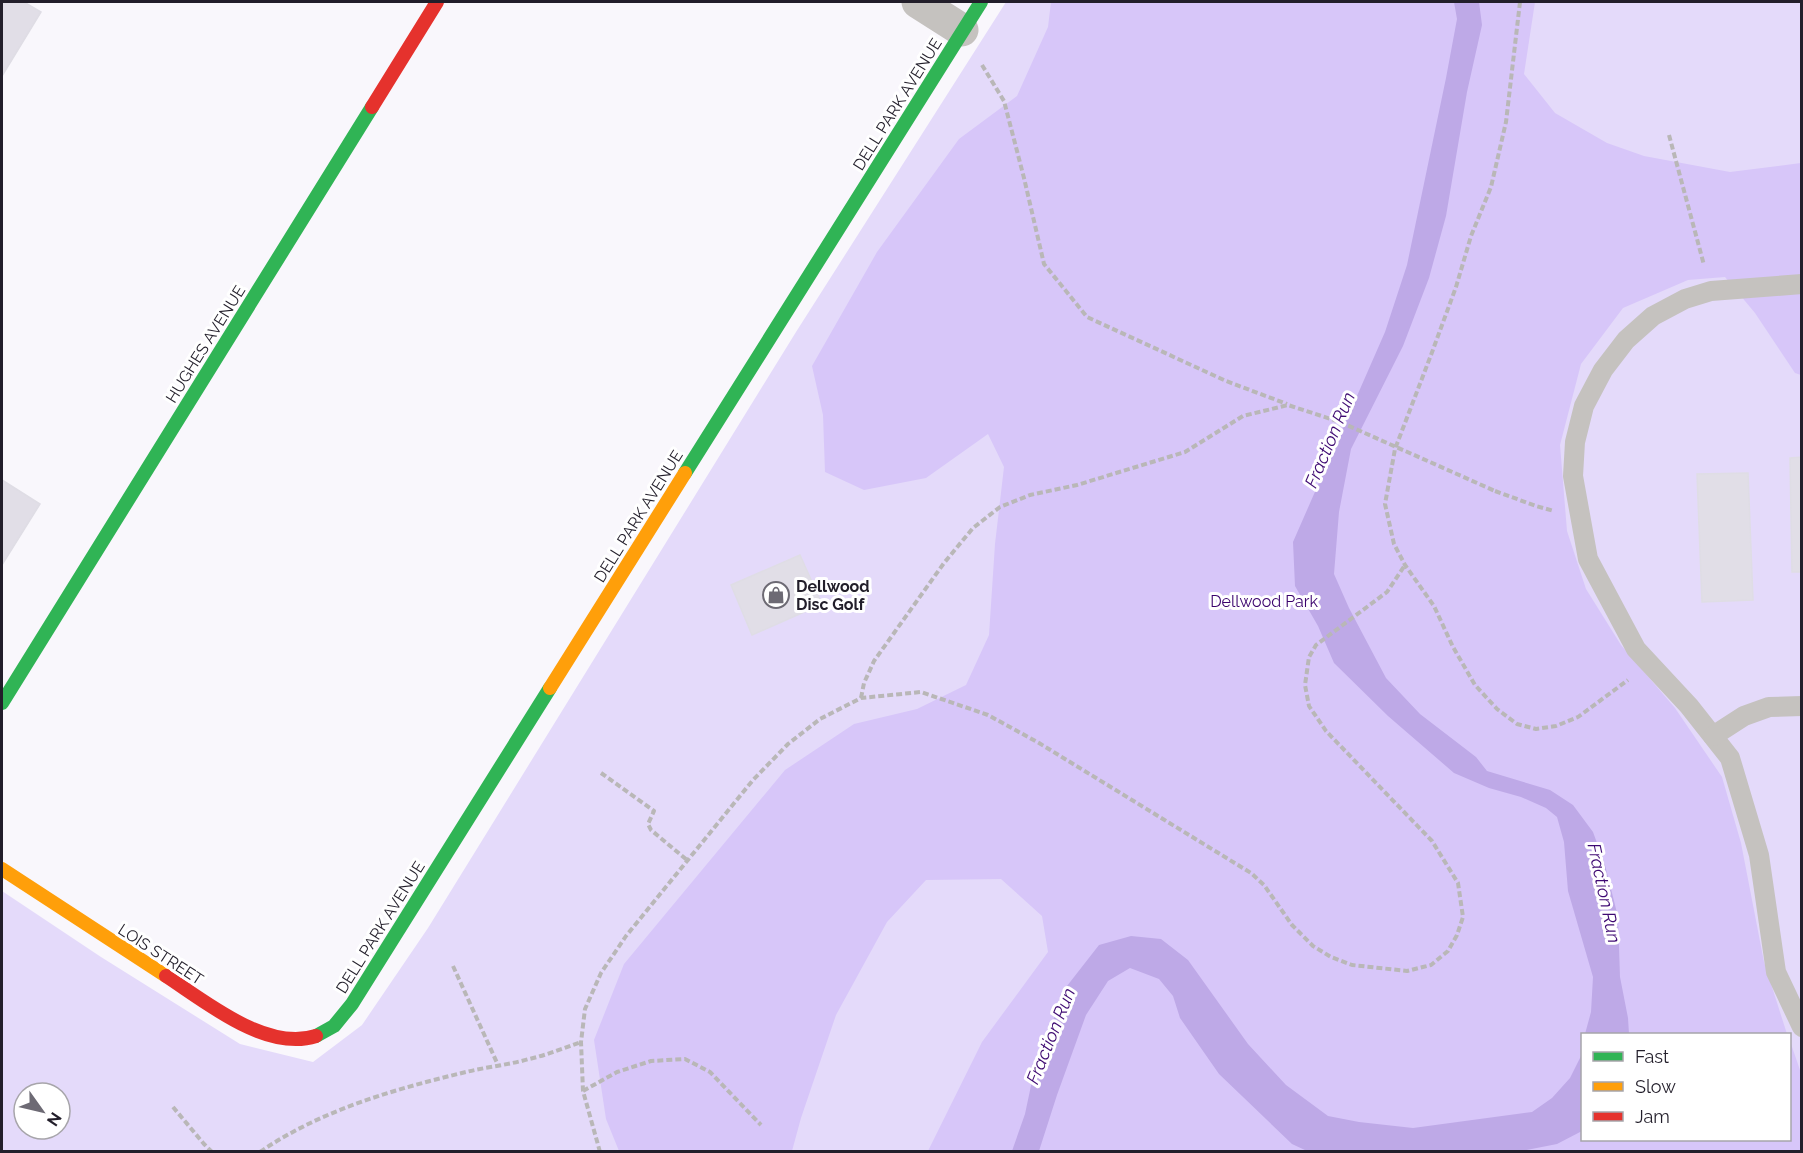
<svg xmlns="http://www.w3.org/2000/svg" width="1803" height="1153" viewBox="0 0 1803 1153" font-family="Raleway,sans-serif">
	<rect width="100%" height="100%" fill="#f9f7fc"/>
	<path fill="#e4dafa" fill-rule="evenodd" d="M 1006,2 L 1801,2 L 1801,1151 L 2,1151 L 2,891 L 101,957 L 240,1044 L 313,1062 L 362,1025 L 428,928 L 796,332 ZM 1582,1034 L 1790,1034 L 1790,1140 L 1582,1140 ZM 24,1093 L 60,1093 L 60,1129 L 24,1129 Z"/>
	<polygon fill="#d7c6f9" points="1051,2 1535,2 1524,74 1555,113 1607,143 1644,156 1730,172 1801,163 1801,375 1795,373 1755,313 1725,277 1688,280 1623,308 1581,364 1560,445 1567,531 1586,589 1621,645 1675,708 1722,777 1741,843 1764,962 1787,1034 1582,1034 1582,1140 1790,1140 1790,1041 1801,1073 1801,1151 928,1151 982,1042 1048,952 1042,916 1001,879 926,880 887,922 836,1015 801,1118 792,1151 619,1151 606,1119 594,1040 624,964 785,770 854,724 917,709 966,685 989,635 995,544 1004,467 988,434 926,478 864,490 825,472 823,415 812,366 877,252 959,139 1017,96 1048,27"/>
	<g fill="#bea9e7">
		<polygon points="1454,2 1479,2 1482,25 1467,92 1446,216 1429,278 1403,346 1351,449 1339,512 1334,574 1349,608 1386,678 1420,714 1476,757 1487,771 1550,790 1573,805 1593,832 1605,865 1618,917 1620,977 1628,1018 1629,1034 1585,1034 1591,1012 1593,977 1568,891 1564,842 1557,817 1546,808 1521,797 1489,788 1454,773 1388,716 1334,663 1318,626 1295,586 1293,542 1385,332 1407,265 1446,78 1457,19"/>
		<polygon points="1131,936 1161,939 1188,960 1248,1044 1286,1085 1328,1116 1359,1122 1413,1128 1532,1112 1552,1098 1570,1078 1581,1056 1582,1045 1582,1131 1557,1144 1521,1151 1307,1151 1292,1144 1219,1074 1180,1018 1173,996 1159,979 1130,968 1108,981 1086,1015 1057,1095 1039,1151 1012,1151 1025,1114 1036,1062 1067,986 1099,945"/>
	</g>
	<g fill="#e1dee7" stroke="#dfdde5" stroke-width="1.5">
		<polygon points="2,2 24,2 41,12 2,76"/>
		<polygon points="1802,457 1802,572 1792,572 1790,458"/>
		<polygon points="1748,473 1753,600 1702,602 1697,474"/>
		<polygon points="2,480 40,504 2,565"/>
		<polygon points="800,555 822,604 752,635 731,585"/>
	</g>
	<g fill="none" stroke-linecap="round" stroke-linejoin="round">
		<g stroke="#b9b7b7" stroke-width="4" stroke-dasharray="6 3" stroke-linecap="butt">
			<polyline points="1520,2 1506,122 1491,187 1471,236 1456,287 1431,355 1395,449 1385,504 1394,544 1405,565 1434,606 1453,647 1475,685 1497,709 1517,724 1536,729 1556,726 1578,717 1628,680"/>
			<polyline points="982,65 1004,101 1024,178 1044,264 1087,317 1226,381 1287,404"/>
			<polyline points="1669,135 1704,265"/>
			<polyline points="1495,491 1536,506 1554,511"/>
			<polyline points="861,698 864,683 874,661 944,563 973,528 1000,507 1030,495 1077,485 1185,452 1243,416 1288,405 1340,422"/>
			<polyline points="601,773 654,811 648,824 651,830 687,860"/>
			<polyline points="453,966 498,1065"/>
			<polyline points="583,1091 617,1072 651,1061 685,1059 710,1072 761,1125"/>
			<polyline points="173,1107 204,1144 212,1152"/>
			<path d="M 260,1152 C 321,1110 395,1089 466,1072 C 486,1067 508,1065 529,1059 C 547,1055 564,1048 581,1042"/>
			<polyline points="600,1152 583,1091 581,1042 585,1009 601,973 626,936 753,780 788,744 820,719 861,698 921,692 988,715 1039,743 1251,873 1264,885 1292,925 1313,946 1331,957 1352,965 1407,971 1431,965 1448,951 1457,935 1463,917 1458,883 1432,841 1326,731 1309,706 1305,685 1309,657 1316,645 1387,592 1405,565"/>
		</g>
		<g stroke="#c5c2bf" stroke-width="20">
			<polyline points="1802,284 1711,291 1685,299 1653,316 1626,340 1603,370 1584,406 1575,442 1573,476 1588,559 1636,649 1689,706 1730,758 1759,855 1776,972 1802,1027"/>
			<polyline points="1713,736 1744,716 1769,707 1802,706"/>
		</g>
		<polyline stroke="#c5c2bf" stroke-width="33" points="918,2 962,30"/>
		<g stroke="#30b455" stroke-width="14">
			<polyline points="685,473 981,2"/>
			<polyline points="2,703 372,107"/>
			<polyline points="316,1036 334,1026 352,1004 550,688"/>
		</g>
		<g stroke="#ff9f0a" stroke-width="14">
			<polyline points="550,688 685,473"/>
			<polyline points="2,869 166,976"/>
		</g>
		<g stroke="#e5322d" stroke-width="14">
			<polyline points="372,107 437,2"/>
			<path d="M 166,976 C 206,1002 266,1052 316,1036"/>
		</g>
		<polyline stroke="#b9b7b7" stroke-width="4" stroke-dasharray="6 3" stroke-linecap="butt" points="1340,422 1495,491"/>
	</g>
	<defs>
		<symbol id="shop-ring" viewBox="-11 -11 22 22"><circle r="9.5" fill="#fff" stroke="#6d6a74" stroke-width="1.5"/><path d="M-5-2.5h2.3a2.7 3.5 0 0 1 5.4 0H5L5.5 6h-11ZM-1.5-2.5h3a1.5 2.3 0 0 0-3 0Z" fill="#6d6a74"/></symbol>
	</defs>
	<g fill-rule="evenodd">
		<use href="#shop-ring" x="761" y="580" width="30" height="30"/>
	</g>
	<g text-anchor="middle" stroke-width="6" stroke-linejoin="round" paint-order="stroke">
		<g font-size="16" fill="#221e2a" stroke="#fff">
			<text transform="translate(897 104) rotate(-58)" y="6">DELL PARK AVENUE</text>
			<text transform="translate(205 344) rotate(-58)" y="6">HUGHES AVENUE</text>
			<text transform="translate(638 516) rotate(-58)" y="6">DELL PARK AVENUE</text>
			<text transform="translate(380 927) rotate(-58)" y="6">DELL PARK AVENUE</text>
			<text transform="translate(161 954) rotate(33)" y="6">LOIS STREET</text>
		</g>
		<g font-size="16" font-weight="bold" fill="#221e2a" stroke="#fff" text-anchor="start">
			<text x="796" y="592">Dellwood<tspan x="796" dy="18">Disc Golf</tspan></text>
		</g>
		<g font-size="16" fill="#3a026d" stroke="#fff">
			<text x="1264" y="607">Dellwood Park</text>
		</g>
		<g font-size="18" font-style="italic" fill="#3e0972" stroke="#fff">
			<text transform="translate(1330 440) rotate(-67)" y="6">Fraction Run</text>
			<text transform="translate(1604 893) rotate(78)" y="6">Fraction Run</text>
			<text transform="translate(1051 1036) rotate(-68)" y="6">Fraction Run</text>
		</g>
	</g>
	<rect width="1803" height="1153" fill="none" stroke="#221e2a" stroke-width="6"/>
	<rect x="1581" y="1033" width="210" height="108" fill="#ffffff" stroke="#a7a5aa" stroke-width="1.5"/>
	<rect x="1593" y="1052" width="30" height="9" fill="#30b455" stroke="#a7a5aa" stroke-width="1.5"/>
	<text x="1635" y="1063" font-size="18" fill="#221e2a">Fast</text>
	<rect x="1593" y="1082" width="30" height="9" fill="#ff9f0a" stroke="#a7a5aa" stroke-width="1.5"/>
	<text x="1635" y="1093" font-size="18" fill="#221e2a">Slow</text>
	<rect x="1593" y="1112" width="30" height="9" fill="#e5322d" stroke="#a7a5aa" stroke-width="1.5"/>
	<text x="1635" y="1123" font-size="18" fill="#221e2a">Jam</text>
	<g transform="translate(42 1111) rotate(124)"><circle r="28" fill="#ffffff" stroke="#a7a5aa" stroke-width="1.5"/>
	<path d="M0-4.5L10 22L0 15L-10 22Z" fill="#6d6a74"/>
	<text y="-9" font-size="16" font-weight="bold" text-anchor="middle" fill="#221e2a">N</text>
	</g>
</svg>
